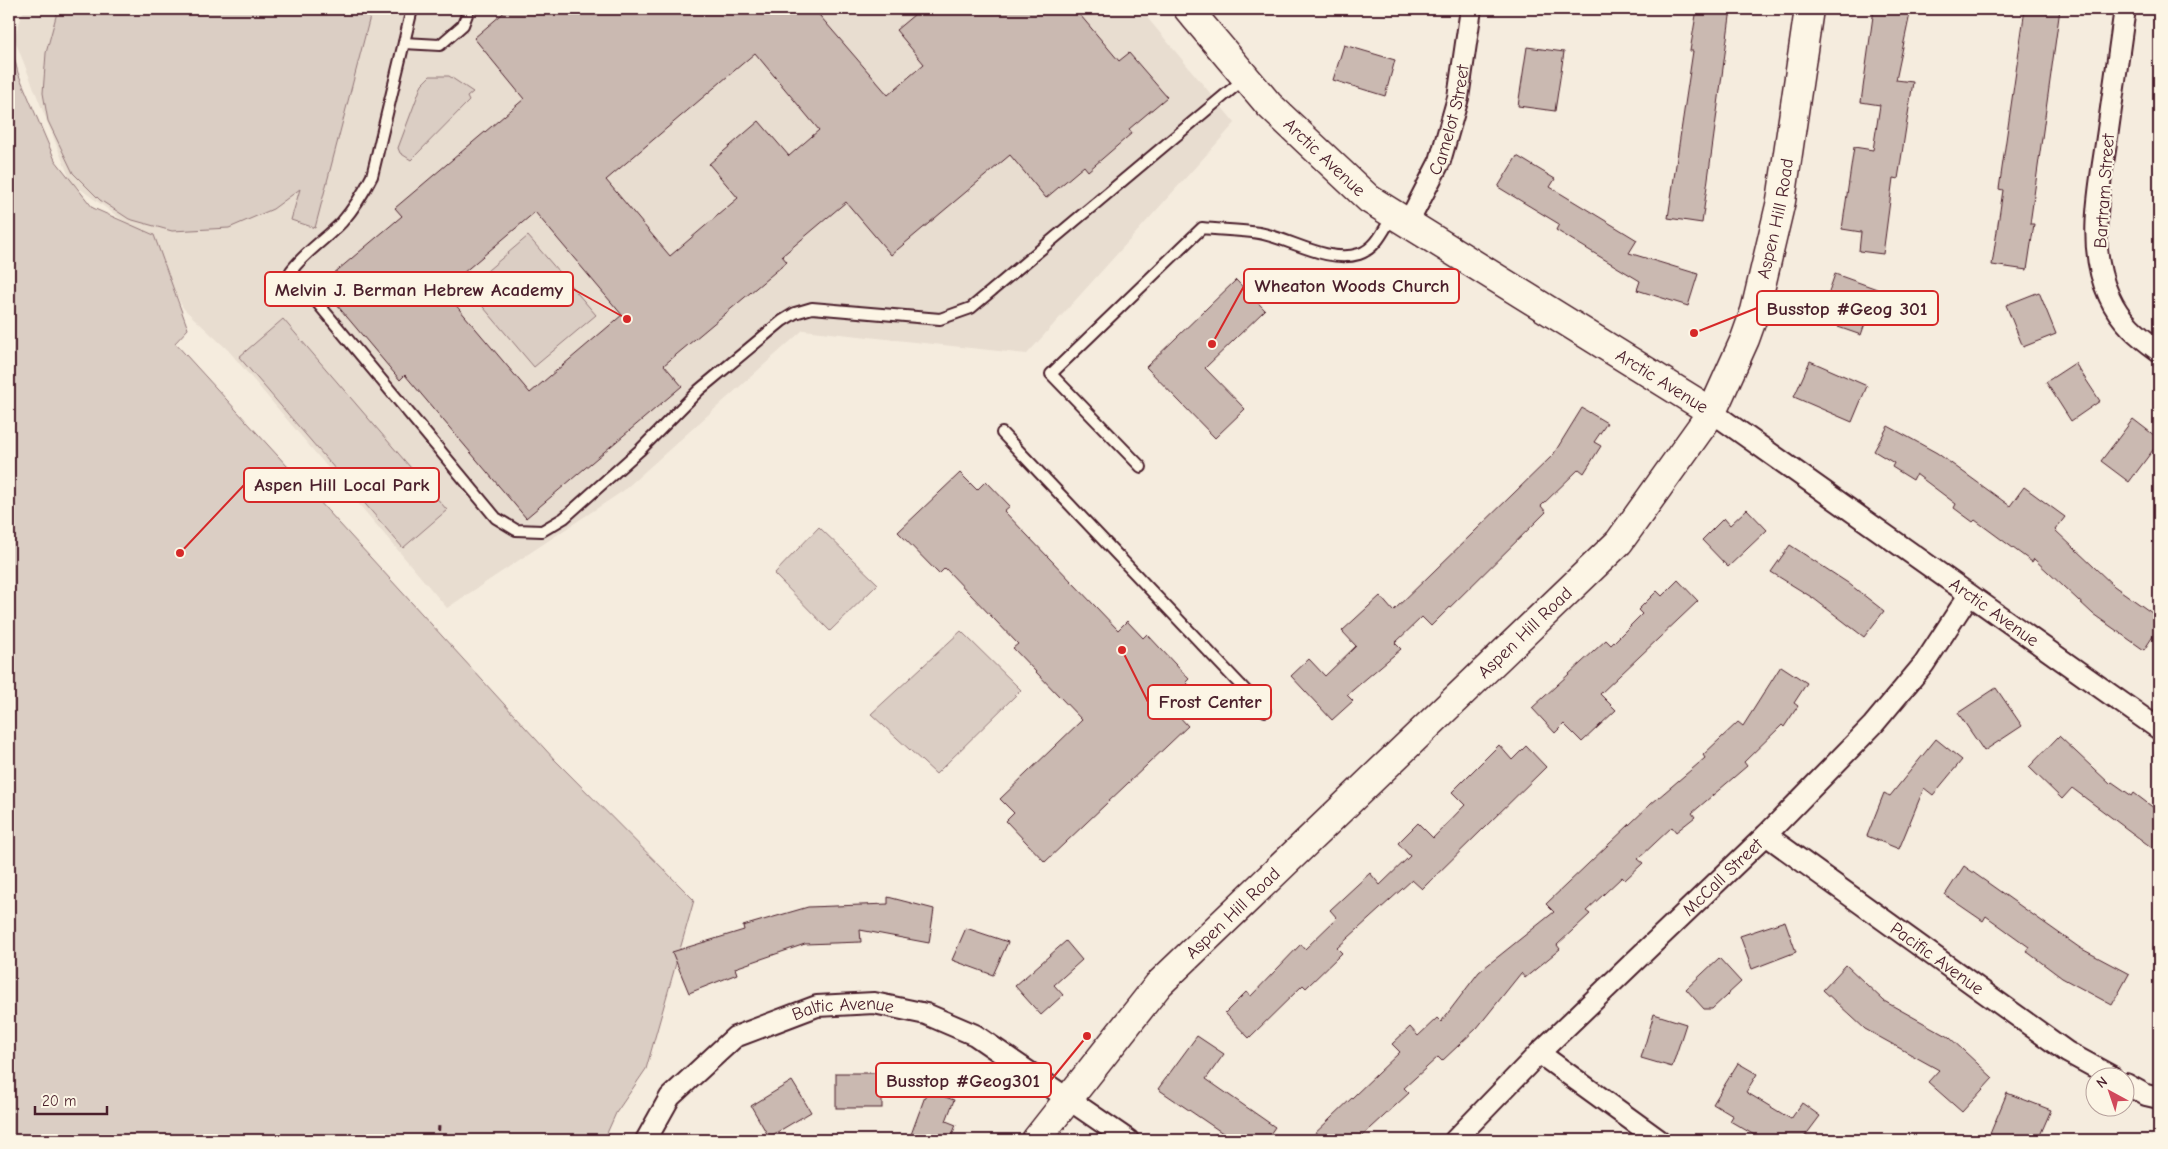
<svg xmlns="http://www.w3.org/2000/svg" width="2168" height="1149" viewBox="0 0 2168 1149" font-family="'Comic Neue',sans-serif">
	<rect width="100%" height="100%" fill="#f5ecde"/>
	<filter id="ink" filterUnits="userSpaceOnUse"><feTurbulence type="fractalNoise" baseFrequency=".02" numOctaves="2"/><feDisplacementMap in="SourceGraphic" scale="10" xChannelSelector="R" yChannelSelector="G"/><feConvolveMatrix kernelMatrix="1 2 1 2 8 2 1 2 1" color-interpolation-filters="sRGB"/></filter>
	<g filter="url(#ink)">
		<polygon fill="#e8ddd0" points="24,9 1140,9 1235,123 1027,354 803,330 623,491 447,608 228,350 183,308 149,240 71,182 14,38"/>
		<g fill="#dbcec4" stroke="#927678">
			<polygon points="58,9 372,9 315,228 291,220 300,189 273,209 229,228 172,231 129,219 100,200 73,173 48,121 43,93 46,53"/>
			<polygon points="9,37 18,73 55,160 93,208 154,235 188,329 175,343 555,760 694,900 646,1069 616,1113 604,1140 9,1140"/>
			<polygon points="430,76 449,76 473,92 467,97 469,101 411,160 400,153 398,148 422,84"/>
			<polygon points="528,236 596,315 534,367 467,288"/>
			<polygon points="283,319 447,510 403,548 239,357"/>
			<polygon points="819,527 878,584 830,631 774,574"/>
			<polygon points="961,631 1021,690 936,774 871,714"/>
		</g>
		<g fill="#cab9b1" stroke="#4a1f2b" fill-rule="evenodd">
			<path d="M 508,9 L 814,9 L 888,95 L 924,64 L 896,30 L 921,9 L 1075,9 L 1119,61 L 1129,53 L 1167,97 L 1129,129 L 1132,133 L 1088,171 L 1084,166 L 1046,198 L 1010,155 L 891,255 L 846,202 L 782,256 L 787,262 L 664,365 L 682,386 L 526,518 L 405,375 L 400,380 L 320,285 L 402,216 L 395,208 L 524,99 L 474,38 ZM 755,53 L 819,130 L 789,156 L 759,121 L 709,164 L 738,198 L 670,256 L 606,180 ZM 535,212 L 622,315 L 530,393 L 443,290 Z"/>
			<polygon points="1697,9 1731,9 1702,223 1668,218 1693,51 1690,51"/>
			<polygon points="1874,9 1911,9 1896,80 1913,82 1898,179 1893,178 1883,254 1859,251 1861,232 1842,229 1854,147 1873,150 1880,105 1861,102"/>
			<polygon points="2025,9 2060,9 2030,224 2034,224 2027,270 1992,265 2003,190 1999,189"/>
			<polygon points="1344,45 1395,60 1385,96 1333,80"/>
			<polygon points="1527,47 1564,52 1555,111 1518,106"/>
			<polygon points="1517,156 1555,179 1550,187 1637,240 1629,253 1698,274 1688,306 1637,290 1640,281 1556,230 1559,224 1498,187"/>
			<polygon points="1835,274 1877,289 1861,335 1838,327 1844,309 1825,303"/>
			<polygon points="1236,280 1265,310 1205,368 1245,409 1215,438 1146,367"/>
			<polygon points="2039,292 2056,334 2023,347 2006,305"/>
			<polygon points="1810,361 1867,386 1852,422 1794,397"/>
			<polygon points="2075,363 2100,401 2071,421 2046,382"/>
			<polygon points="1582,408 1607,423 1594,442 1601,446 1584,473 1579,469 1541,506 1546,512 1431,626 1422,617 1395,643 1401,649 1347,695 1353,701 1332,720 1291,676 1309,659 1325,676 1356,646 1342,631 1380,596 1393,611 1553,455"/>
			<polygon points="2133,419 2159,439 2159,442 2129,482 2101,461"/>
			<polygon points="1888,426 1937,453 2010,506 2024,487 2065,517 2055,530 2114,586 2159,618 2159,627 2144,650 2093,614 2034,559 2032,562 1975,520 1973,522 1954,508 1956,504 1916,474 1913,480 1892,467 1894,463 1874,451"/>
			<polygon points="960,473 977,490 986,481 1010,506 1004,511 1118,630 1127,621 1143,638 1147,634 1189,679 1186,682 1197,693 1176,713 1188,726 1045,862 1006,821 1014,813 1000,799 1082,720 1013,648 1018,644 945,568 939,574 898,532"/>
			<polygon points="1747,509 1767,530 1728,567 1702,540 1724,518 1730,525"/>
			<polygon points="1790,545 1848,583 1884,611 1864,637 1813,598 1771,572"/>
			<polygon points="1678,580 1698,601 1600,694 1616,710 1582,742 1564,724 1555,733 1532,708 1606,640 1611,645 1642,614 1638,610 1657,591 1662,596"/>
			<polygon points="1781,666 1807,683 1794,703 1798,706 1784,727 1782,725 1744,762 1747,766 1692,813 1695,817 1676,832 1672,827 1638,859 1643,863 1625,880 1622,877 1586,911 1590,914 1557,945 1560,949 1525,978 1521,973 1477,1028 1442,1061 1438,1057 1404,1088 1409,1093 1358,1140 1308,1140 1400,1052 1392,1044 1410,1027 1418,1036 1437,1018 1441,1022 1479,972 1554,912 1546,904 1651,804 1705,758 1703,755 1738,722 1743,726"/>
			<polygon points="1996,688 2022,726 1984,751 1958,713"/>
			<polygon points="2059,736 2110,784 2112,782 2132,796 2134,793 2159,812 2159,853 2072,788 2062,799 2029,767"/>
			<polygon points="1936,739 1962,760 1933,795 1924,788 1899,849 1867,836 1884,793 1890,796"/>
			<polygon points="1499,745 1512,760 1526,746 1546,767 1422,889 1412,880 1337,948 1342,953 1306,988 1303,985 1249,1038 1225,1013 1246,992 1251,996 1301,944 1305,949 1337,918 1330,910 1370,873 1380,885 1410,856 1398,843 1418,823 1433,838 1465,805 1452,792"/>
			<polygon points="1964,866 2080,948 2129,974 2112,1005 2062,978 2026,951 2029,947 1986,916 1983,921 1945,895"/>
			<polygon points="888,897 934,909 929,943 860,930 861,942 805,944 735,968 737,974 689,993 672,952 744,930 743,926 808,907 888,904"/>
			<polygon points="1785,921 1796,952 1752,969 1740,936"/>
			<polygon points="966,928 1008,942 993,975 952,960"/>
			<polygon points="1066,941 1082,960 1054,985 1063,995 1041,1015 1015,986"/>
			<polygon points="1719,958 1741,982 1712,1009 1704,1009 1686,989"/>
			<polygon points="1846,965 1884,1001 1949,1037 1993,1078 1962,1112 1928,1082 1939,1070 1865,1029 1823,990"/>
			<polygon points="1654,1014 1686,1024 1672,1067 1641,1058"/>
			<polygon points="1197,1036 1224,1054 1206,1079 1275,1127 1266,1140 1233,1140 1158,1089"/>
			<polygon points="1738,1063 1757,1074 1746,1092 1791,1119 1802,1103 1820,1116 1802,1140 1763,1140 1730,1121 1733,1116 1713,1104"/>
			<rect x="836" y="1073" width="46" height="35"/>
			<polygon points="792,1081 811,1112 769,1137 751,1106"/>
			<polygon points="927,1091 954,1100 946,1121 956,1125 950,1140 909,1140"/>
			<polygon points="2007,1093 2051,1110 2038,1140 2007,1140 1990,1134"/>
		</g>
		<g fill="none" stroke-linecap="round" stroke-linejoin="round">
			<defs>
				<g id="lane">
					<path d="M 412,9 L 372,176 C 364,192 355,207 342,222 C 326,239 306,251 291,271 L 496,518 L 516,530 L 542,531 L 564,518 L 640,450 L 699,390 L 782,321 L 795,313 L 812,308 L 940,319 L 971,308 L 1245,78"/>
					<polyline points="404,43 440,45 463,25 469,9"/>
					<polyline points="1002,433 1265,711"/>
					<path d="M 1141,467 L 1051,374 L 1202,228 C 1220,230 1240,230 1259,233 C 1289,238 1328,264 1359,254 C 1377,248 1384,229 1393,215"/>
				</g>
				<g id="street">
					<path d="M 2125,9 C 2119,49 2114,89 2108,130 C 2101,182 2085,245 2109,296 C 2120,321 2138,336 2159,351"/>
					<path id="s1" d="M 1408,223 L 1440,161 L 1458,98 L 1471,9"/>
					<path id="s2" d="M 1712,412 L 2159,729"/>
					<path id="s3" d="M 1766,835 L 2067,1052 L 2111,1076"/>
					<polyline points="1539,1053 1659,1140"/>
					<polyline points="2126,1084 2146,1095 2159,1098"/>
					<path id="s4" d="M 646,1140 L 670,1097 L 735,1037 L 817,1006 L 874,1003 L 926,1014 L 975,1035 L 1128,1140"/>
					<path id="s5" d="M 1455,1140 L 1539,1053 L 1766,835 L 1873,725 L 1924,664 L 1969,595"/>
				</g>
				<g id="secondary">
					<path id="s6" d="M 1188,9 L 1269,105 L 1369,199 L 1712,412"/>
					<path id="s7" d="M 1036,1140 L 1159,984 L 1619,542 L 1712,412 L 1745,339 L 1755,311 L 1781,201 L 1809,9"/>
				</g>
			</defs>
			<use href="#lane" stroke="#4a1f2b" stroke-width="14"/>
			<use href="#street" stroke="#4a1f2b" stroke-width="24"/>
			<use href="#secondary" stroke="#4a1f2b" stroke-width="31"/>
			<polyline stroke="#4a1f2b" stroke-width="3" stroke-dasharray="5 4" stroke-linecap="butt" points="438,1140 439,1125"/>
			<use href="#lane" stroke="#fcf5e5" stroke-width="10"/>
			<use href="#street" stroke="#fcf5e5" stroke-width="20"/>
			<use href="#secondary" stroke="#fcf5e5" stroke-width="28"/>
		</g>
	</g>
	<g text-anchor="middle" stroke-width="4.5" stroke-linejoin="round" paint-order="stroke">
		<g font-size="18" fill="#4a1f2b" stroke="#fcf5e5">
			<text dy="6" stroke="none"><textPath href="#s1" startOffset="112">Camelot Street</textPath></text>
			<text dy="6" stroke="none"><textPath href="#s6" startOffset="202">Arctic Avenue</textPath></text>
			<text transform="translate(2104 191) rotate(-86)" y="6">Bartram Street</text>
			<text dy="6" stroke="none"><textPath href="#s7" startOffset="1201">Aspen Hill Road</textPath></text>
			<text dy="6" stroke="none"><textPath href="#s6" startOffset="608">Arctic Avenue</textPath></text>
			<text dy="6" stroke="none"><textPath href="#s2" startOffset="346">Arctic Avenue</textPath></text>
			<text dy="6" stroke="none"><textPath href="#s7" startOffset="706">Aspen Hill Road</textPath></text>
			<text dy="6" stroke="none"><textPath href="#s5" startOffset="375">McCall Street</textPath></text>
			<text dy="6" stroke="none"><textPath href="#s7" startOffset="301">Aspen Hill Road</textPath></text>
			<text dy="6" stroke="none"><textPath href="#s3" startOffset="211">Pacific Avenue</textPath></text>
			<text dy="6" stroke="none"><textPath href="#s4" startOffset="251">Baltic Avenue</textPath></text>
		</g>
	</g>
	<path fill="none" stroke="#d62828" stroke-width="2" d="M1212 344L1244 286M627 319L573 289M1694 333L1757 308M180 553L244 485M1122 650L1148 702M1087 1036L1051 1080"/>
	<g fill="#d62828" stroke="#fcf5e5" stroke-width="2">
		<circle cx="1212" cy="344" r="5"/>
		<circle cx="627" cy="319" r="5"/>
		<circle cx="1694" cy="333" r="5"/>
		<circle cx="180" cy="553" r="5"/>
		<circle cx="1122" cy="650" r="5"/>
		<circle cx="1087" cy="1036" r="5"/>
	</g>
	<g fill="#fcf5e5" stroke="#d62828" stroke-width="2">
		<rect x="1244" y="269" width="215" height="34" rx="5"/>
		<rect x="265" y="272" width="308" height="34" rx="5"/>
		<rect x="1757" y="291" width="181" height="34" rx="5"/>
		<rect x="244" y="468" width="195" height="34" rx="5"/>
		<rect x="1148" y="685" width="123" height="34" rx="5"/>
		<rect x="876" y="1063" width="175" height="34" rx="5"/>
	</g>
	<g font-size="19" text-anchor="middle" font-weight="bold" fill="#4a1f2b">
		<text x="1352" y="292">Wheaton Woods Church</text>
		<text x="419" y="296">Melvin J. Berman Hebrew Academy</text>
		<text x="1847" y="315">Busstop #Geog 301</text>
		<text x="342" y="491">Aspen Hill Local Park</text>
		<text x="1210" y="708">Frost Center</text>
		<text x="963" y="1087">Busstop #Geog301</text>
	</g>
	<rect width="2168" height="1149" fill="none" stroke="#fcf5e5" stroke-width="30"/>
	<rect x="15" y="15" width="2138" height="1119" fill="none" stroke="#4a1f2b" stroke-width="2" filter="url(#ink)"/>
	<g transform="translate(2110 1092) rotate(320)"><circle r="24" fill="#fcf5e5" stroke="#b59f9b"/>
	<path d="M0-4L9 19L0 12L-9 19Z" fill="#d1495b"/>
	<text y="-8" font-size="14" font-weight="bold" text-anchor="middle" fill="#4a1f2b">N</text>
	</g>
	<path d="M35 1106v8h72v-8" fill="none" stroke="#4a1f2b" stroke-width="2.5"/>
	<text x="42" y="1106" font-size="15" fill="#4a1f2b" stroke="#fcf5e5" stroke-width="4" paint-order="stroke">20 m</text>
</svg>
